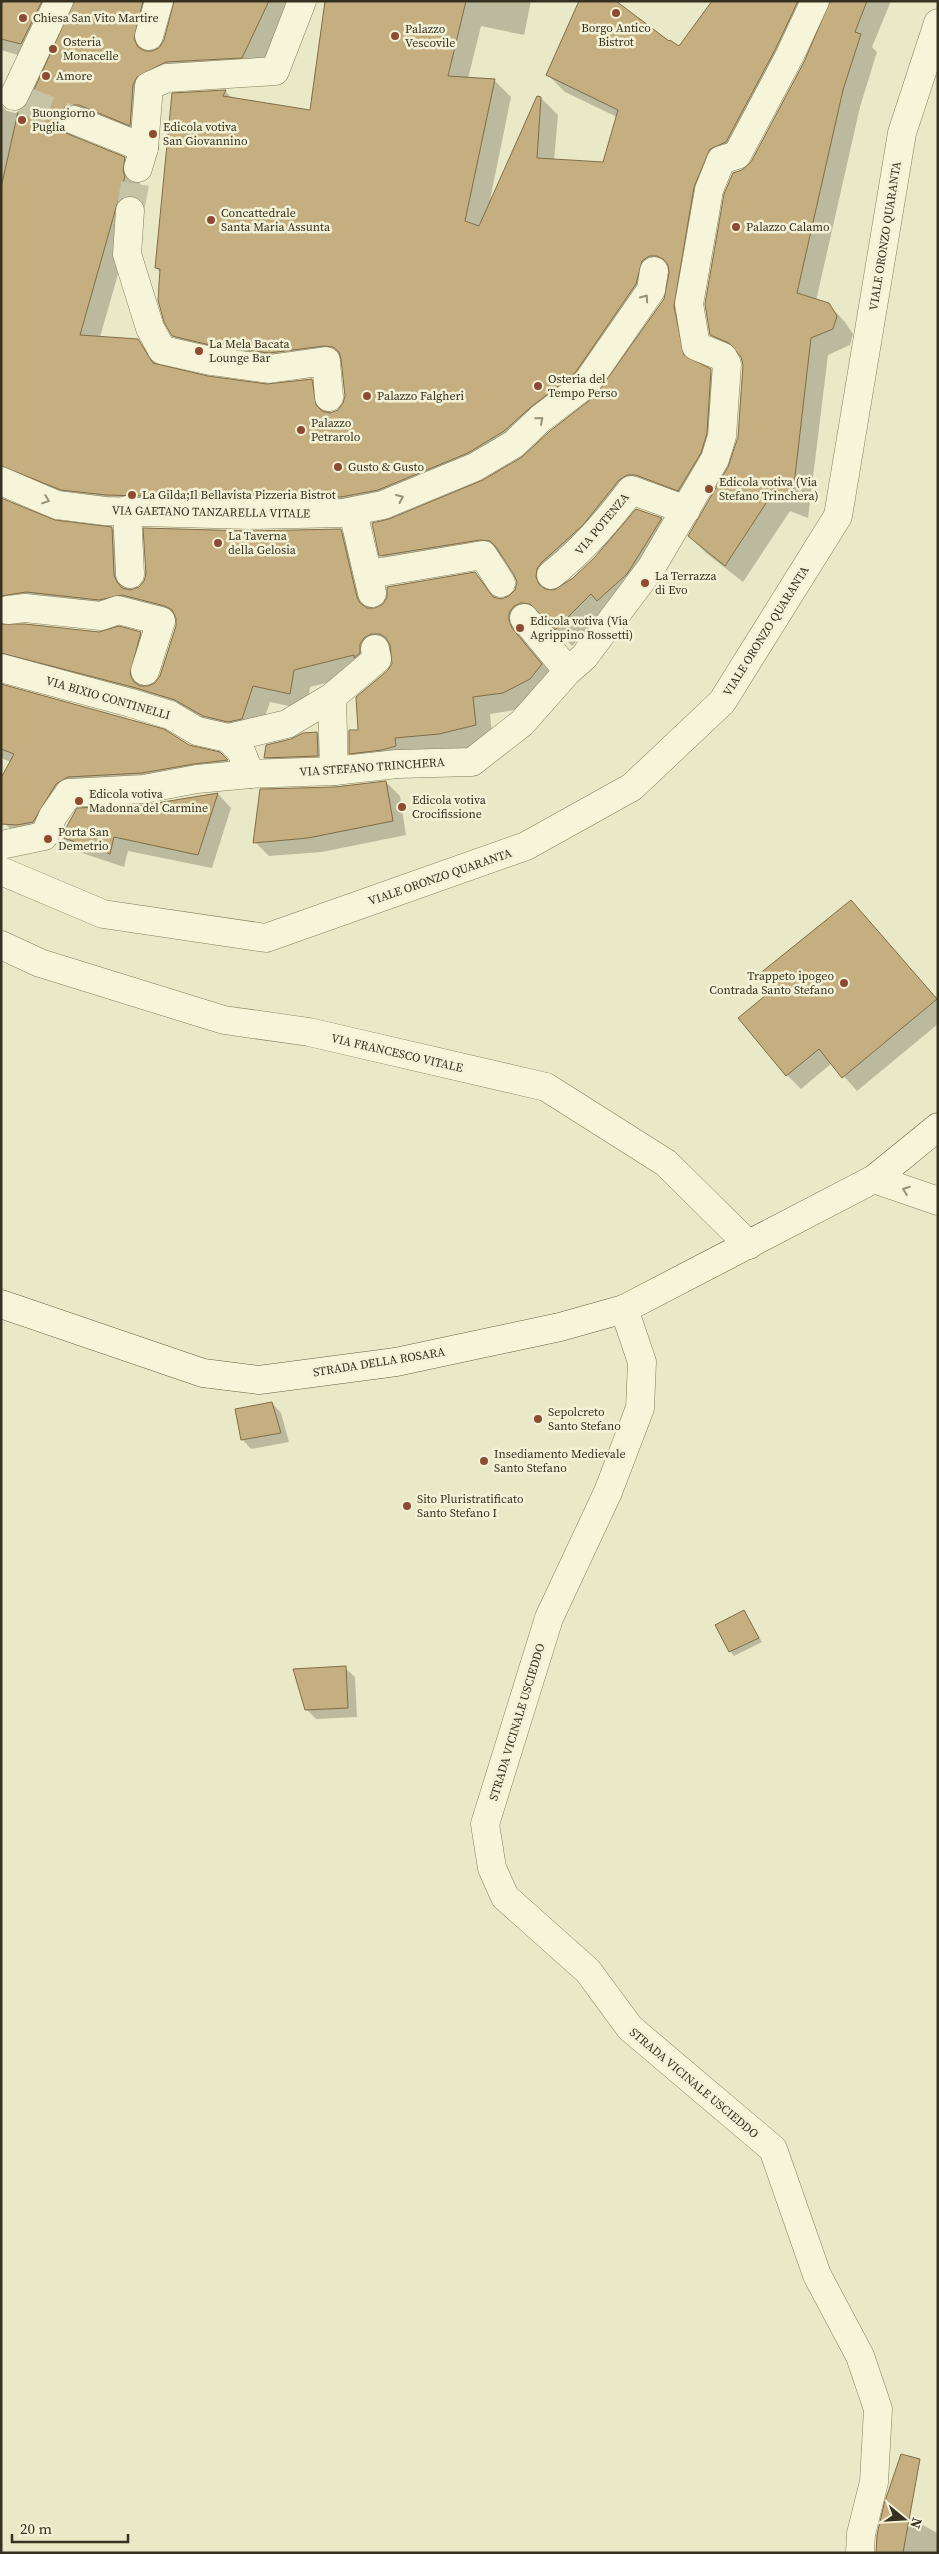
<svg xmlns="http://www.w3.org/2000/svg" width="939" height="2554" viewBox="0 0 939 2554" font-family="'Source Serif 4',serif">
	<rect width="100%" height="100%" fill="#eae9c7"/>
	<g fill="#0003" fill-rule="evenodd">
		<path d="M 1,1 L 294,1 L 259,74 L 160,88 L 147,142 L 76,132 L 75,139 L 124,158 L 141,175 L 139,189 L 141,194 L 100,337 L 137,340 L 160,366 L 207,377 L 267,386 L 311,380 L 328,397 L 331,414 L 339,411 L 344,405 L 346,396 L 342,362 L 287,370 L 191,353 L 173,336 L 161,273 L 156,268 L 173,94 L 225,91 L 233,99 L 311,112 L 326,1 L 531,1 L 524,35 L 481,26 L 468,79 L 494,80 L 511,97 L 489,205 L 541,98 L 558,115 L 554,161 L 604,164 L 617,117 L 565,92 L 548,75 L 580,1 L 618,1 L 618,4 L 670,43 L 680,48 L 714,1 L 891,1 L 872,47 L 877,52 L 860,107 L 816,301 L 828,304 L 845,322 L 853,334 L 850,345 L 828,355 L 808,518 L 790,511 L 743,582 L 706,553 L 689,536 L 730,467 L 739,437 L 744,365 L 742,357 L 728,351 L 711,334 L 743,171 L 752,163 L 805,62 L 831,2 L 823,5 L 727,166 L 690,324 L 698,364 L 710,370 L 727,387 L 696,507 L 645,491 L 553,586 L 552,591 L 573,579 L 596,558 L 637,510 L 662,519 L 678,536 L 572,646 L 547,620 L 538,619 L 525,638 L 528,646 L 558,681 L 521,709 L 490,714 L 493,742 L 367,770 L 350,753 L 393,664 L 392,650 L 389,650 L 370,672 L 310,687 L 307,710 L 270,702 L 259,735 L 2,682 L 2,686 L 189,746 L 220,753 L 243,777 L 79,796 L 17,835 L 1,820 L 11,762 L 1,758 L 1,105 L 7,111 L 15,113 L 24,110 L 75,2 L 67,5 L 38,61 L 1,50 ZM 175,1 L 165,41 L 160,48 L 151,53 L 161,13 L 165,6 ZM 671,272 L 665,299 L 596,397 L 523,458 L 484,482 L 389,521 L 373,524 L 381,556 L 398,573 L 504,557 L 518,582 L 516,590 L 510,597 L 498,599 L 475,573 L 372,609 L 357,547 L 340,530 L 250,532 L 145,529 L 145,581 L 140,588 L 132,590 L 129,545 L 112,528 L 54,522 L 2,500 L 3,493 L 124,512 L 396,506 L 591,390 L 666,273 ZM 139,611 L 177,623 L 157,683 L 147,688 L 157,650 L 140,633 L 99,633 L 10,625 L 10,621 Z"/>
		<polygon points="317,733 321,738 322,760 270,762 266,757"/>
		<polygon points="386,782 400,796 406,835 322,852 269,856 255,842 335,788"/>
		<polygon points="218,794 231,808 212,868 128,851 124,867 76,851 62,837 145,806"/>
		<polygon points="851,901 938,1000 938,1024 857,1091 832,1063 801,1089 787,1075 773,991"/>
		<polygon points="272,1403 281,1413 289,1442 251,1449 242,1439"/>
		<polygon points="744,1612 762,1642 734,1656 730,1651"/>
		<polygon points="345,1668 355,1677 357,1717 316,1719 306,1709"/>
		<polygon points="886,2504 937,2533 938,2553 877,2553"/>
	</g>
	<g fill="#c5af80" stroke="#816d46">
		<polygon points="1,1 42,1 21,44 1,39"/>
		<polygon points="74,1 143,1 134,39 138,47 145,51 152,51 159,48 164,40 174,1 269,1 242,58 166,62 137,77 133,85 130,126 79,105 71,105 64,108 60,114 59,123 62,130 68,134 125,157 123,171 125,176 80,335 138,339 153,363 208,376 267,384 312,379 316,405 322,411 330,413 338,410 343,403 345,396 341,359 339,352 333,347 324,346 269,353 214,346 172,336 164,322 158,300 160,269 155,268 172,93 226,90 223,96 310,110 325,1 466,1 448,76 495,79 465,221 479,226 537,96 541,97 537,158 603,162 618,110 546,75 579,1 616,1 669,41 670,40 679,46 712,1 798,1 776,48 726,142 710,149 694,187 674,306 684,355 711,369 707,433 701,453 678,491 636,475 627,475 619,480 583,525 541,563 537,569 536,577 539,584 545,589 554,590 573,578 595,557 636,509 662,518 627,574 597,601 591,594 555,630 530,604 521,603 514,606 509,613 509,620 512,628 542,664 530,679 503,693 473,697 476,725 439,734 395,738 396,746 382,750 349,754 349,730 358,730 356,697 387,671 392,664 390,645 386,638 380,634 371,634 364,638 360,644 360,653 354,658 354,655 294,670 290,694 253,686 242,719 228,722 203,716 175,700 136,688 1,653 1,624 25,624 99,632 119,626 141,632 130,674 134,682 140,686 148,686 155,683 160,676 176,626 176,618 172,610 165,606 122,595 99,600 26,592 1,596 1,498 55,520 112,527 114,575 117,582 122,588 130,590 139,587 144,581 146,574 143,528 250,531 341,529 357,597 360,603 367,608 375,608 383,604 387,597 387,587 475,572 493,597 501,599 509,596 515,590 517,582 514,575 496,547 490,541 480,540 379,556 372,523 389,519 483,480 522,457 550,431 595,396 664,299 669,273 668,265 663,259 657,256 649,256 642,261 636,284 575,373 531,407 504,431 468,453 378,490 341,497 250,499 106,495 61,490 1,466 1,188 18,112 28,103"/>
		<polygon points="830,1 867,1 855,32 861,34 843,90 797,293 829,303 837,316 833,329 811,338 792,502 772,494 725,566 688,536 728,467 738,437 743,365 741,357 729,343 710,335 705,304 724,194 733,173 742,170 751,162 804,62"/>
		<polygon points="1,684 164,729 189,745 220,752 228,760 194,764 142,773 68,777 56,784 33,822 17,825 1,824 1,778 14,754 1,749"/>
		<polygon points="317,732 318,756 264,758 266,745 291,739 303,733"/>
		<polygon points="386,781 393,821 308,838 253,843 260,789 335,787"/>
		<polygon points="218,793 198,855 114,837 110,854 61,837 77,808 145,805"/>
		<polygon points="851,900 937,999 842,1078 819,1049 786,1076 738,1018 771,991 758,975"/>
		<polygon points="272,1402 281,1433 241,1440 235,1409"/>
		<polygon points="744,1610 759,1638 729,1652 715,1625"/>
		<polygon points="346,1666 348,1708 305,1710 293,1669"/>
		<polygon points="901,2454 920,2459 903,2553 876,2553 877,2535 884,2504"/>
	</g>
	<g fill="none" stroke-linecap="round" stroke-linejoin="round">
		<g stroke="#c6c4a6" stroke-width="28" stroke-dasharray="28 14" stroke-linecap="butt">
			<polyline points="23,100 74,120"/>
			<polyline points="130,211 138,168"/>
		</g>
		<defs>
			<g id="street">
				<polyline points="149,36 159,1"/>
				<polyline points="14,96 59,1"/>
				<polyline points="74,120 144,148"/>
				<polyline points="138,168 144,148 149,86 167,78 275,71 302,1"/>
				<polyline points="130,211 127,254 150,328 162,350 211,361 269,369 326,361 329,397"/>
				<polyline points="1,481 57,505 105,511 250,515 343,513 383,505 475,467 514,444 540,419 586,384 651,290 654,271"/>
				<polyline points="127,510 130,574"/>
				<polyline points="353,512 372,593"/>
				<polyline points="369,574 483,555 501,583"/>
				<path d="M 551,575 C 583,550 607,522 631,490 L 686,510"/>
				<polyline points="8,610 25,608 101,616 118,610 161,621 145,671"/>
				<polyline points="524,618 568,671"/>
				<polyline points="1,668 131,703 170,715 197,731 228,738 241,751 250,774"/>
				<polyline points="228,738 287,724 332,697"/>
				<polyline points="334,771 332,697 377,659 375,649"/>
				<polyline points="1,845 44,836 53,816 69,793 144,789 197,779 250,774 334,771 397,764 472,762 522,723 568,671 584,657 651,568 715,459 722,436 727,364 723,357 696,346 689,304 709,190 721,160 737,155 790,55 815,1"/>
				<polyline points="1,871 103,914 266,938 526,846 632,787 722,702 838,516 902,133 938,23"/>
				<polyline points="1,945 40,963 224,1020 309,1032 546,1087 666,1163 749,1245"/>
				<polyline points="874,1179 938,1201"/>
				<polyline points="624,1309 642,1362 640,1408 608,1492 549,1618 485,1824 492,1868 505,1897 588,1971 630,2028 773,2149 817,2275 860,2356 878,2409 874,2482 861,2534 860,2553"/>
			</g>
			<polyline id="secondary" points="1,1304 203,1373 259,1380 396,1362 560,1327 624,1309 874,1179 938,1127"/>
		</defs>
		<use href="#street" stroke="#847d5e" stroke-width="29"/>
		<use href="#secondary" stroke="#665e41" stroke-width="29"/>
		<use href="#street" stroke="#f6f5d9" stroke-width="28"/>
		<use href="#secondary" stroke="#f6f5d9" stroke-width="28"/>
	</g>
	<defs><path id="oneway-chevron" d="M-2-3.5L2.5 0L-2 3.5" fill="none" stroke-width="1.6" stroke-linecap="round" stroke-linejoin="round" transform="scale(1.25)"/></defs>
	<g stroke="#96937c">
		<use href="#oneway-chevron" transform="translate(645 298) rotate(-55)"/>
		<use href="#oneway-chevron" transform="translate(540 420) rotate(-41)"/>
		<use href="#oneway-chevron" transform="translate(400 498) rotate(-24)"/>
		<use href="#oneway-chevron" transform="translate(46 500) rotate(21)"/>
		<use href="#oneway-chevron" transform="translate(906 1190) rotate(-160)"/>
	</g>
	<g fill="#8e4b33" stroke="#f3f2d6" stroke-width="2">
		<circle cx="616" cy="13" r="5"/>
		<circle cx="23" cy="18" r="5"/>
		<circle cx="395" cy="36" r="5"/>
		<circle cx="53" cy="49" r="5"/>
		<circle cx="46" cy="76" r="5"/>
		<circle cx="22" cy="120" r="5"/>
		<circle cx="153" cy="134" r="5"/>
		<circle cx="211" cy="220" r="5"/>
		<circle cx="736" cy="227" r="5"/>
		<circle cx="199" cy="351" r="5"/>
		<circle cx="538" cy="386" r="5"/>
		<circle cx="367" cy="396" r="5"/>
		<circle cx="301" cy="430" r="5"/>
		<circle cx="338" cy="467" r="5"/>
		<circle cx="709" cy="489" r="5"/>
		<circle cx="132" cy="495" r="5"/>
		<circle cx="218" cy="543" r="5"/>
		<circle cx="645" cy="583" r="5"/>
		<circle cx="520" cy="628" r="5"/>
		<circle cx="79" cy="801" r="5"/>
		<circle cx="402" cy="807" r="5"/>
		<circle cx="48" cy="839" r="5"/>
		<circle cx="844" cy="983" r="5"/>
		<circle cx="538" cy="1419" r="5"/>
		<circle cx="484" cy="1461" r="5"/>
		<circle cx="407" cy="1506" r="5"/>
	</g>
	<g text-anchor="middle" stroke-width="5" stroke-linejoin="round" paint-order="stroke">
		<g font-size="12" fill="#363120" stroke="#f3f2d6" text-anchor="start">
			<text x="33" y="22">Chiesa San Vito Martire</text>
			<text x="616" y="32" text-anchor="middle">Borgo Antico<tspan x="616" dy="14">Bistrot</tspan></text>
			<text x="405" y="33">Palazzo<tspan x="405" dy="14">Vescovile</tspan></text>
			<text x="63" y="46">Osteria<tspan x="63" dy="14">Monacelle</tspan></text>
			<text x="56" y="80">Amore</text>
			<text x="32" y="117">Buongiorno<tspan x="32" dy="14">Puglia</tspan></text>
			<text x="163" y="131">Edicola votiva<tspan x="163" dy="14">San Giovannino</tspan></text>
			<text x="221" y="217">Concattedrale<tspan x="221" dy="14">Santa Maria Assunta</tspan></text>
			<text x="746" y="231">Palazzo Calamo</text>
			<text x="209" y="348">La Mela Bacata<tspan x="209" dy="14">Lounge Bar</tspan></text>
			<text x="548" y="383">Osteria del<tspan x="548" dy="14">Tempo Perso</tspan></text>
			<text x="377" y="400">Palazzo Falgheri</text>
			<text x="311" y="427">Palazzo<tspan x="311" dy="14">Petrarolo</tspan></text>
			<text x="348" y="471">Gusto &amp; Gusto</text>
			<text x="719" y="486">Edicola votiva (Via<tspan x="719" dy="14">Stefano Trinchera)</tspan></text>
			<text x="142" y="499">La Gilda;Il Bellavista Pizzeria Bistrot</text>
			<text x="228" y="540">La Taverna<tspan x="228" dy="14">della Gelosia</tspan></text>
			<text x="655" y="580">La Terrazza<tspan x="655" dy="14">di Evo</tspan></text>
			<text x="530" y="625">Edicola votiva (Via<tspan x="530" dy="14">Agrippino Rossetti)</tspan></text>
			<text x="89" y="798">Edicola votiva<tspan x="89" dy="14">Madonna del Carmine</tspan></text>
			<text x="412" y="804">Edicola votiva<tspan x="412" dy="14">Crocifissione</tspan></text>
			<text x="58" y="836">Porta San<tspan x="58" dy="14">Demetrio</tspan></text>
			<text x="834" y="980" text-anchor="end">Trappeto ipogeo<tspan x="834" dy="14">Contrada Santo Stefano</tspan></text>
			<text x="548" y="1416">Sepolcreto<tspan x="548" dy="14">Santo Stefano</tspan></text>
			<text x="494" y="1458">Insediamento Medievale<tspan x="494" dy="14">Santo Stefano</tspan></text>
			<text x="417" y="1503">Sito Pluristratificato<tspan x="417" dy="14">Santo Stefano I</tspan></text>
		</g>
		<g font-size="12" fill="#363120" stroke="#f3f2d6">
			<text transform="translate(885 236) rotate(-81)" y="4">VIALE ORONZO QUARANTA</text>
			<text transform="translate(211 512) rotate(1)" y="4">VIA GAETANO TANZARELLA VITALE</text>
			<text transform="translate(602 524) rotate(-50)" y="4">VIA POTENZA</text>
			<text transform="translate(766 631) rotate(-58)" y="4">VIALE ORONZO QUARANTA</text>
			<text transform="translate(108 698) rotate(16)" y="4">VIA BIXIO CONTINELLI</text>
			<text transform="translate(372 767) rotate(-4)" y="4">VIA STEFANO TRINCHERA</text>
			<text transform="translate(440 877) rotate(-19)" y="4">VIALE ORONZO QUARANTA</text>
			<text transform="translate(397 1053) rotate(13)" y="4">VIA FRANCESCO VITALE</text>
			<text transform="translate(379 1362) rotate(-9)" y="4">STRADA DELLA ROSARA</text>
			<text transform="translate(517 1722) rotate(-73)" y="4">STRADA VICINALE USCIEDDO</text>
			<text transform="translate(694 2083) rotate(40)" y="4">STRADA VICINALE USCIEDDO</text>
		</g>
	</g>
	<rect width="939" height="2554" fill="none" stroke="#363120" stroke-width="5"/>
	<g transform="translate(904 2519) rotate(108)" stroke="#f3f2d6" stroke-width="4" paint-order="stroke">
	<path d="M0-4L9 19L0 12L-9 19Z" fill="#363120"/>
	<text y="-8" font-size="14" font-weight="bold" text-anchor="middle" fill="#363120">N</text>
	</g>
	<path d="M12 2534v8h116v-8" fill="none" stroke="#363120" stroke-width="2.5"/>
	<text x="20" y="2534" font-size="15" fill="#363120" stroke="#f3f2d6" stroke-width="4" paint-order="stroke">20 m</text>
</svg>
